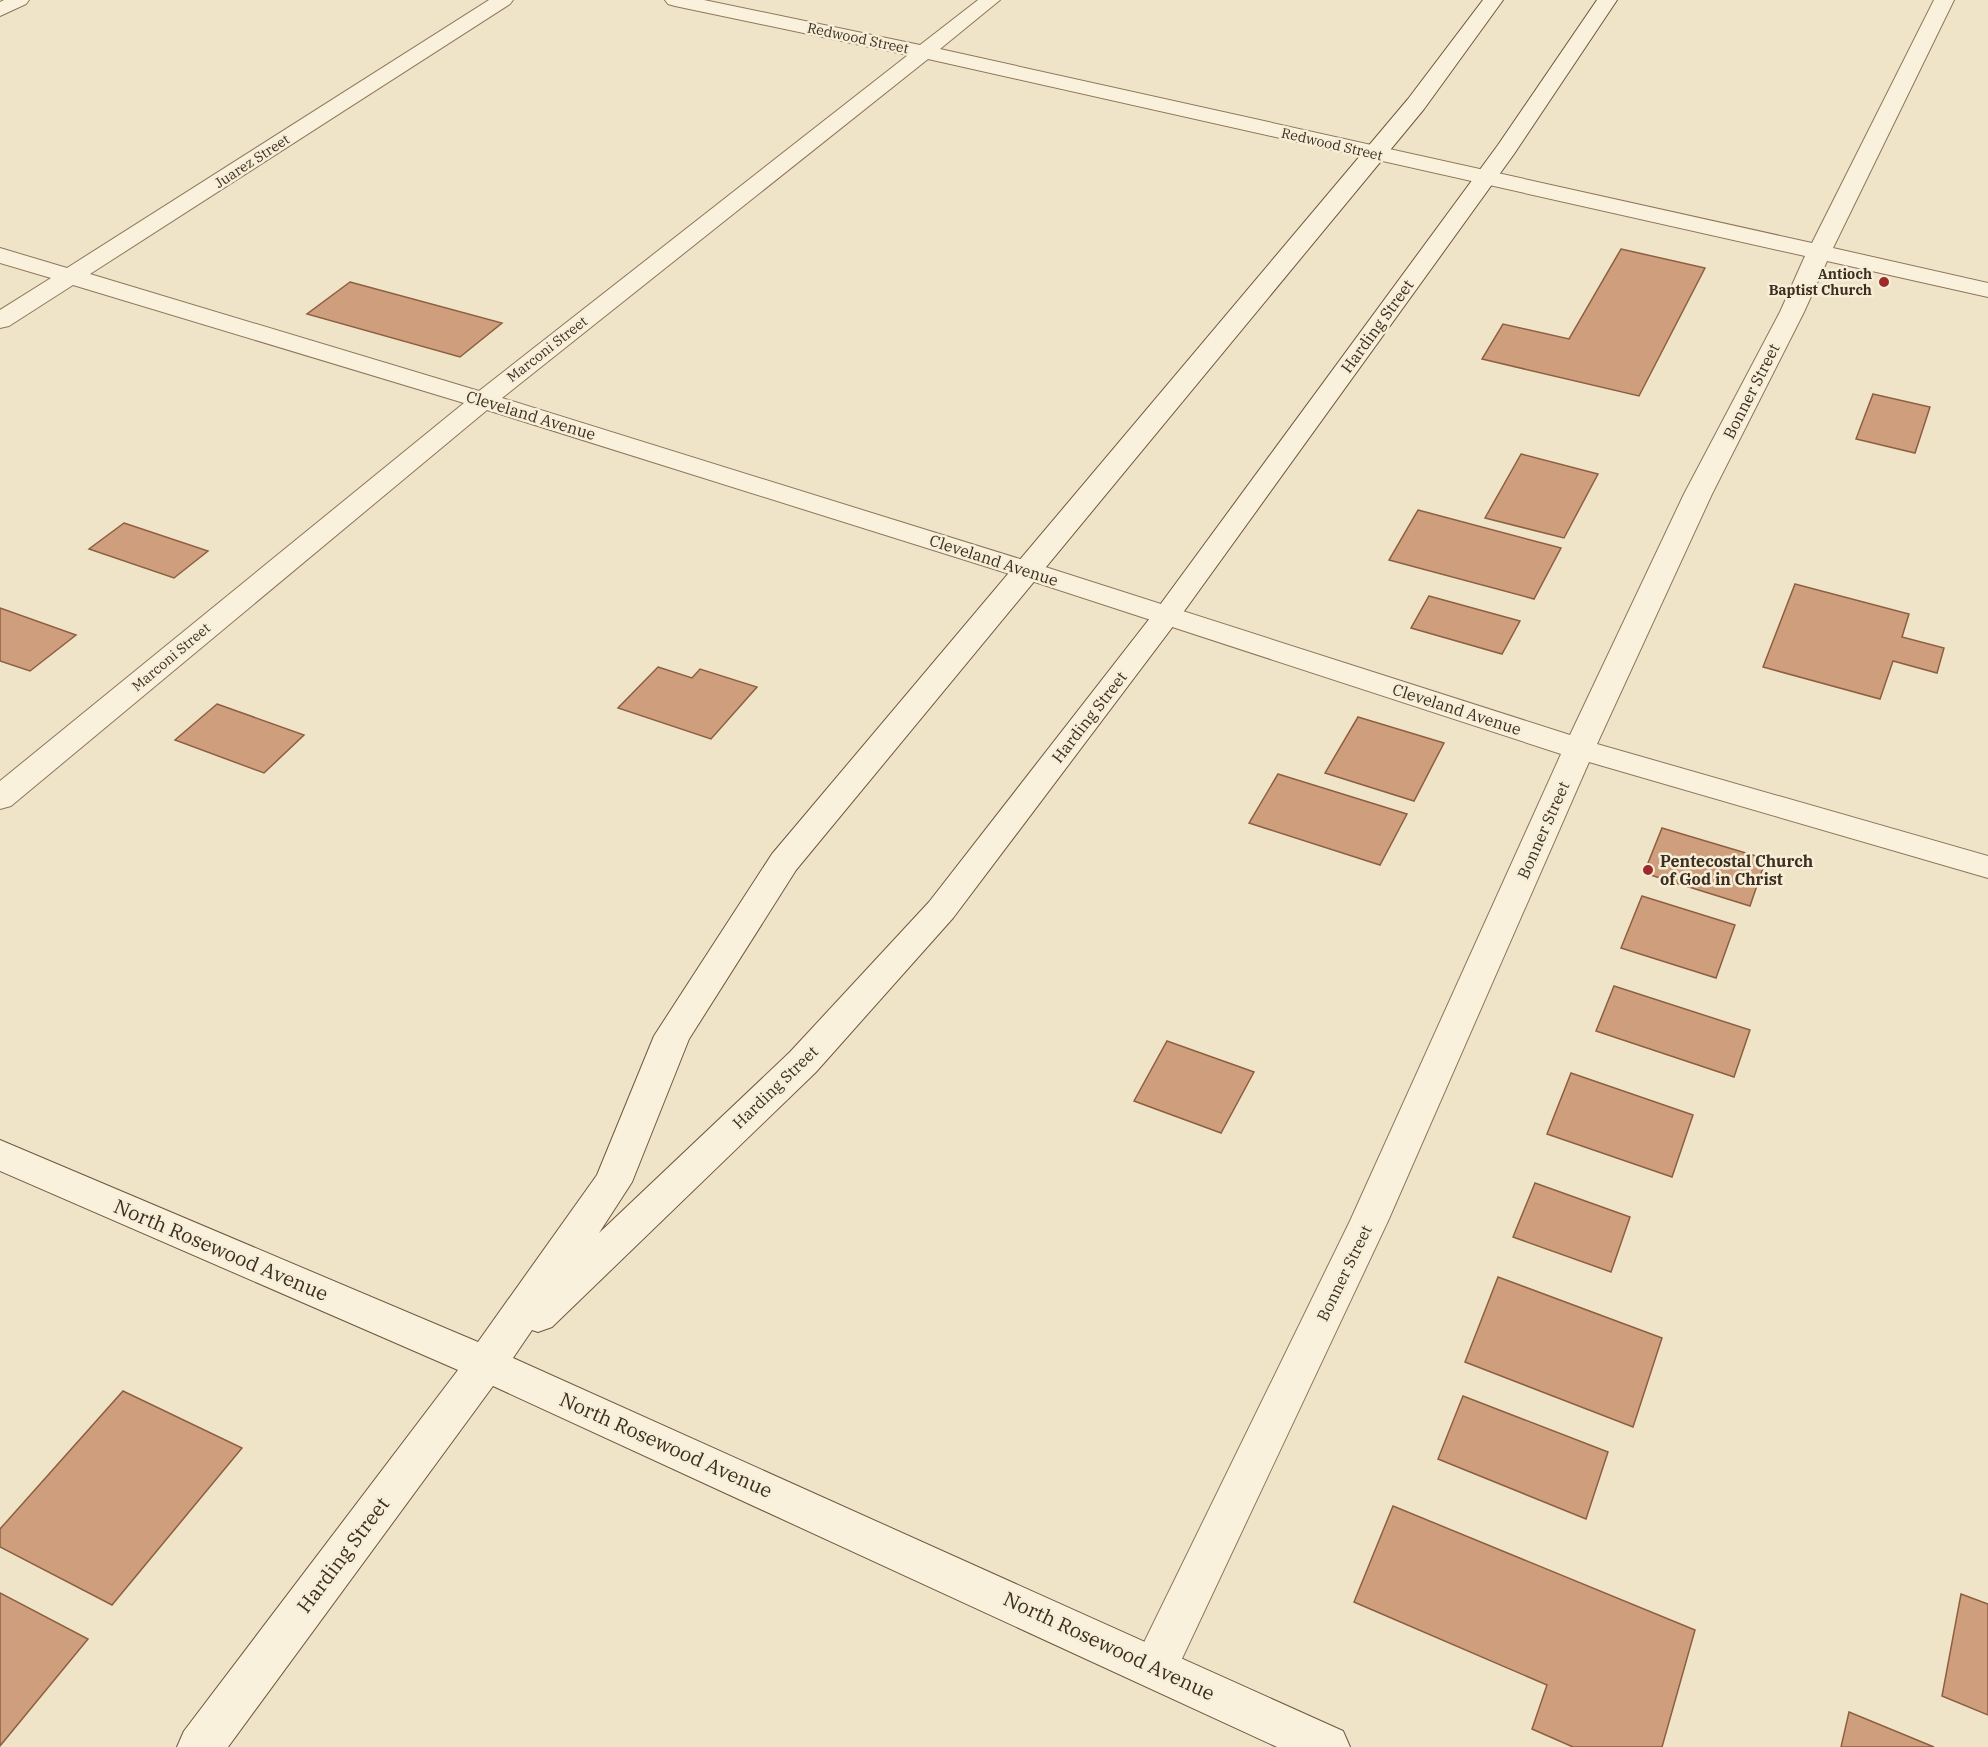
<svg xmlns="http://www.w3.org/2000/svg" width="1988" height="1747" viewBox="0 0 1988 1747" font-family="'IBM Plex Serif',serif">
	<rect width="100%" height="100%" fill="#f0e4c8"/>
	<g fill="#cf9f7d" stroke="#8d5f41" stroke-width="1.5">
		<polygon points="1621,249 1705,268 1639,396 1482,359 1503,324 1569,339"/>
		<polygon points="350,282 502,323 460,357 307,314"/>
		<polygon points="1873,394 1930,407 1915,453 1856,439"/>
		<polygon points="1521,454 1598,474 1564,538 1485,518"/>
		<polygon points="1418,510 1561,548 1534,599 1389,560"/>
		<polygon points="124,523 208,551 174,578 89,549"/>
		<polygon points="1795,584 1909,614 1902,637 1944,648 1937,673 1893,661 1880,699 1763,667"/>
		<polygon points="1429,596 1520,621 1502,654 1411,628"/>
		<polygon points="0,608 76,635 30,671 0,661"/>
		<polygon points="658,667 692,678 700,669 757,687 711,739 618,708"/>
		<polygon points="217,704 304,735 264,773 175,740"/>
		<polygon points="1358,717 1444,743 1414,801 1325,773"/>
		<polygon points="1278,774 1407,814 1380,865 1249,823"/>
		<polygon points="1662,828 1766,859 1750,906 1644,873"/>
		<polygon points="1642,896 1735,925 1716,978 1621,948"/>
		<polygon points="1614,986 1750,1030 1734,1077 1596,1031"/>
		<polygon points="1167,1041 1254,1072 1221,1133 1134,1101"/>
		<polygon points="1571,1073 1693,1115 1672,1177 1547,1134"/>
		<polygon points="1535,1183 1630,1217 1611,1272 1513,1237"/>
		<polygon points="1498,1277 1662,1338 1633,1427 1465,1362"/>
		<polygon points="123,1391 242,1448 112,1605 0,1547 0,1529"/>
		<polygon points="1463,1396 1608,1452 1586,1519 1438,1459"/>
		<polygon points="1393,1506 1695,1630 1662,1747 1573,1747 1532,1729 1547,1685 1354,1602"/>
		<polygon points="0,1593 88,1639 0,1746"/>
		<polygon points="1961,1594 1988,1604 1988,1715 1942,1696"/>
		<polygon points="1849,1712 1934,1747 1841,1747"/>
	</g>
	<g fill="none" stroke-linecap="round" stroke-linejoin="round">
		<defs>
			<g id="street">
				<polygon points="4,0 29,0 26,4 0,16 0,2"/>
				<path d="M 489,0 L 513,0 L 510,4 L 90,274 L 479,391 L 908,55 L 675,6 L 668,4 L 665,0 L 704,0 L 920,45 L 978,0 L 1000,0 L 940,49 L 1812,243 L 1934,0 L 1954,0 L 1833,248 L 1988,283 L 1988,297 L 1827,261 L 1804,312 L 1712,494 L 1597,744 L 1988,856 L 1988,878 L 1589,762 L 1388,1221 L 1171,1682 L 1155,1688 L 1139,1682 L 1132,1667 L 1350,1221 L 1561,754 L 1016,576 L 487,410 L 11,806 L 0,809 L 0,781 L 464,403 L 73,285 L 9,326 L 0,328 L 0,310 L 51,278 L 0,263 L 0,248 L 67,268 ZM 928,59 L 1805,256 L 1780,312 L 1684,494 L 1570,735 L 1036,564 L 502,398 Z"/>
			</g>
			<polygon id="secondary" points="1483,0 1503,0 1424,109 796,870 689,1039 632,1182 599,1233 790,1052 929,902 1157,609 1498,145 1597,0 1617,0 1514,154 1177,621 953,918 816,1072 552,1327 538,1332 532,1330 513,1358 1343,1731 1350,1747 1277,1747 493,1386 228,1747 177,1747 184,1731 458,1370 0,1171 0,1140 478,1342 597,1175 654,1036 772,854 1408,99"/>
		</defs>
		<use href="#street" stroke="#8d765c" stroke-width="2"/>
		<use href="#secondary" stroke="#6f573f" stroke-width="2"/>
		<use href="#street" fill="#faf1dc" fill-rule="evenodd"/>
		<use href="#secondary" fill="#faf1dc" fill-rule="evenodd"/>
	</g>
	<g fill="#9e2a2b" stroke="#f7eed8" stroke-width="2">
		<circle cx="1884" cy="282" r="6"/>
		<circle cx="1648" cy="870" r="6"/>
	</g>
	<g text-anchor="middle" stroke-width="5" stroke-linejoin="round" paint-order="stroke">
		<g font-size="14" fill="#3d2e20" stroke="#f7eed8">
			<text transform="translate(858 38) rotate(12)" y="5">Redwood Street</text>
			<text transform="translate(1332 144) rotate(13)" y="5">Redwood Street</text>
			<text transform="translate(252 161) rotate(-33)" y="5">Juarez Street</text>
			<text transform="translate(547 349) rotate(-38)" y="5">Marconi Street</text>
			<text transform="translate(171 657) rotate(-40)" y="5">Marconi Street</text>
		</g>
		<g font-size="14" font-weight="bold" fill="#3d2e20" stroke="#f7eed8" text-anchor="end">
			<text x="1872" y="279">Antioch<tspan x="1872" dy="16">Baptist Church</tspan></text>
		</g>
		<g font-size="16" fill="#3d2e20" stroke="#f7eed8">
			<text transform="translate(1377 326) rotate(-54)" y="6">Harding Street</text>
			<text transform="translate(1751 391) rotate(-63)" y="6">Bonner Street</text>
			<text transform="translate(531 415) rotate(17)" y="6">Cleveland Avenue</text>
			<text transform="translate(994 560) rotate(18)" y="6">Cleveland Avenue</text>
			<text transform="translate(1457 709) rotate(18)" y="6">Cleveland Avenue</text>
			<text transform="translate(1089 717) rotate(-52)" y="6">Harding Street</text>
			<text transform="translate(1543 830) rotate(-66)" y="6">Bonner Street</text>
			<text transform="translate(775 1087) rotate(-44)" y="6">Harding Street</text>
			<text transform="translate(1344 1273) rotate(-64)" y="6">Bonner Street</text>
		</g>
		<g font-size="16" font-weight="bold" fill="#3d2e20" stroke="#f7eed8" text-anchor="start">
			<text x="1660" y="867">Pentecostal Church<tspan x="1660" dy="18">of God in Christ</tspan></text>
		</g>
		<g font-size="20" fill="#3d2e20" stroke="#f7eed8">
			<text transform="translate(221 1250) rotate(23)" y="7">North Rosewood Avenue</text>
			<text transform="translate(666 1445) rotate(24)" y="7">North Rosewood Avenue</text>
			<text transform="translate(343 1555) rotate(-53)" y="7">Harding Street</text>
			<text transform="translate(1109 1646) rotate(25)" y="7">North Rosewood Avenue</text>
		</g>
	</g>
</svg>
